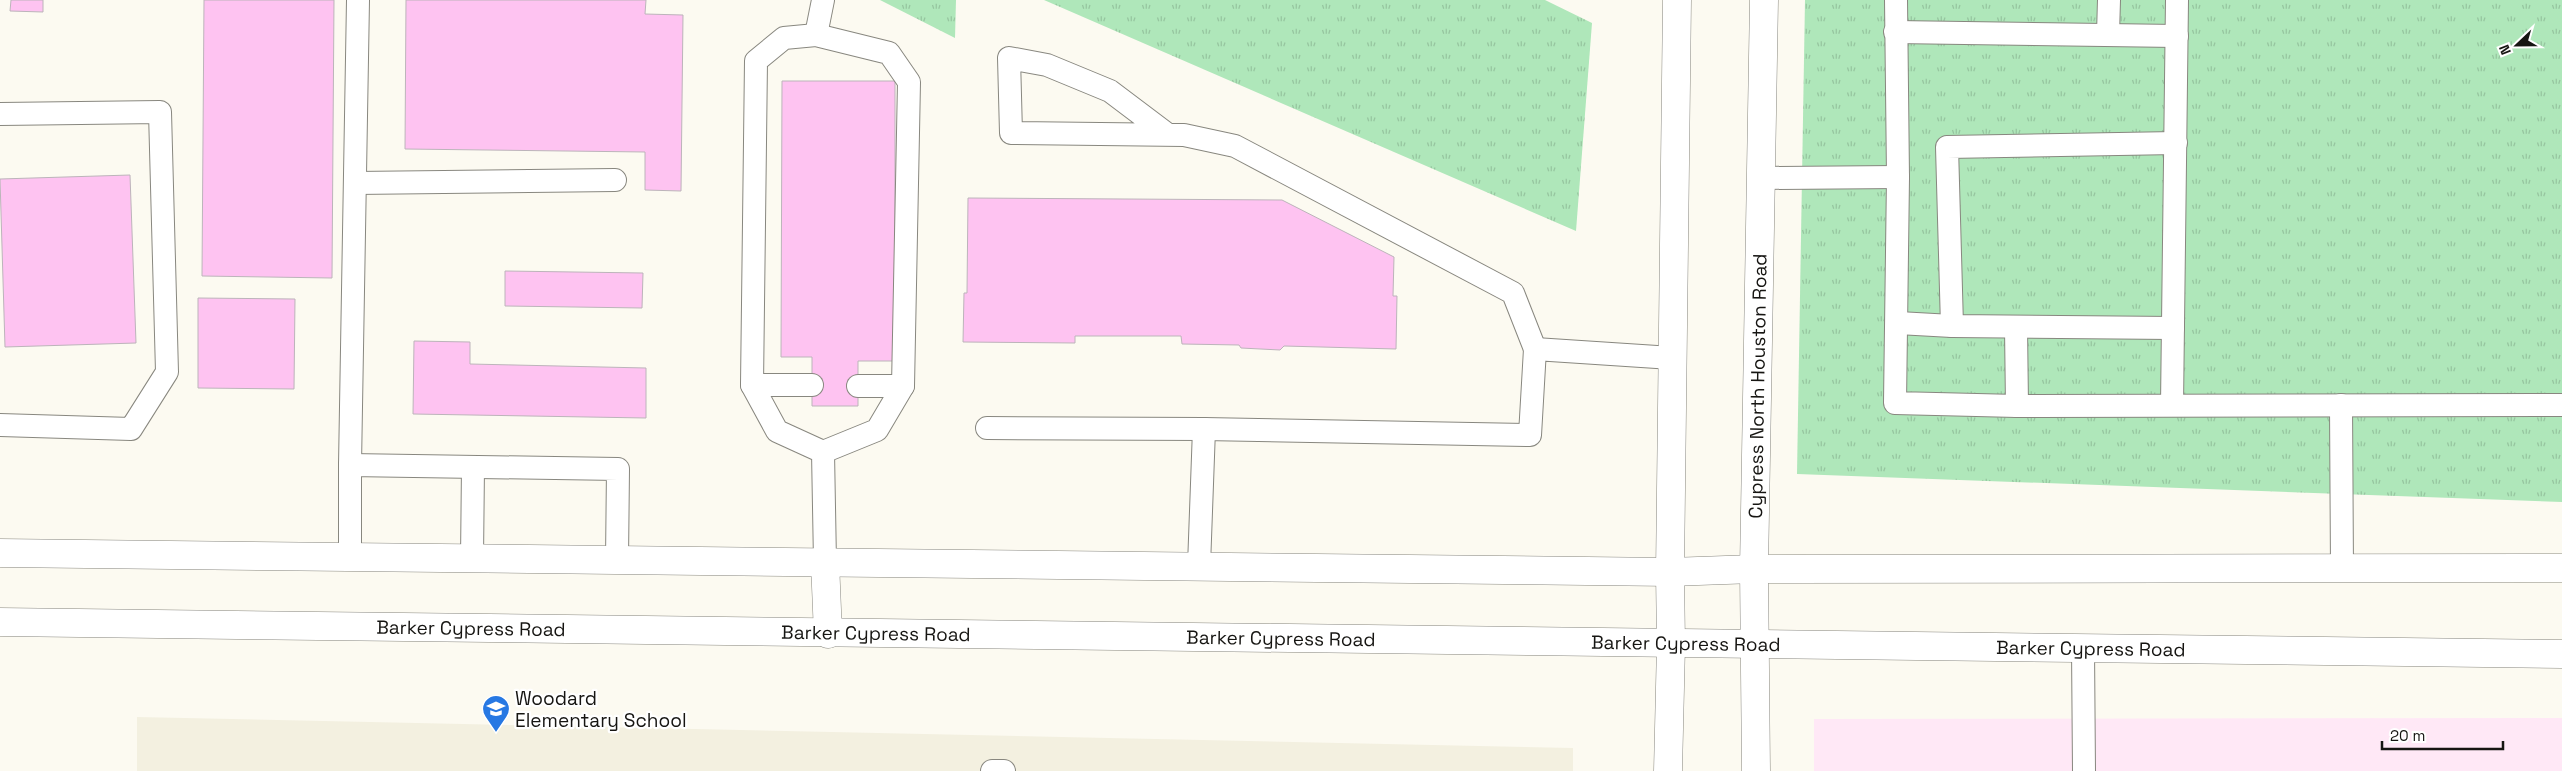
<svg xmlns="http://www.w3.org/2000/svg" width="2562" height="771" viewBox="0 0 2562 771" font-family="'Space Grotesk',sans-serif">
	<defs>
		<pattern id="grass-tufts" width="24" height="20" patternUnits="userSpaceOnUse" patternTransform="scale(1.25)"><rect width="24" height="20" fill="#afe7ba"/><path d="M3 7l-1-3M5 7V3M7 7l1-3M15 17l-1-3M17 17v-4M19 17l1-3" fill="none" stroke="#96c59f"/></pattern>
	</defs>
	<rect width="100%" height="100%" fill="#fcfaf1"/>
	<polygon fill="#ffe8f6" points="2562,718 2562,771 1814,771 1814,719"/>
	<polygon fill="#f3f0e0" points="137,717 1573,748 1573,771 137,771"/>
	<g fill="url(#grass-tufts)">
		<polygon points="880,0 956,0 955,38"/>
		<polygon points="1044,0 1545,0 1592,23 1576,231"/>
		<polygon points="1805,0 2562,0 2562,502 1797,474"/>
	</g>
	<g fill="#fec3f1" stroke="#bcb4ba">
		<polygon points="11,0 43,0 43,12 10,11"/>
		<polygon points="204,0 334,0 332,278 202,276"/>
		<polygon points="406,0 646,0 645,14 683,15 681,191 645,190 645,152 405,149"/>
		<polygon points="782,81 895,81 895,361 858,361 858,406 812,406 812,357 781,357"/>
		<polygon points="130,175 136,343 5,347 0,179"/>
		<polygon points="968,198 1282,200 1394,257 1393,296 1397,296 1396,349 1284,346 1280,350 1241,348 1239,345 1182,344 1181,336 1075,336 1075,343 963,342 964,293 967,293"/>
		<polygon points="505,271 643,273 642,308 505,306"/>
		<polygon points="198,298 295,299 294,389 198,388"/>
		<polygon points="414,341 470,342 470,364 646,368 646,418 413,414"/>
	</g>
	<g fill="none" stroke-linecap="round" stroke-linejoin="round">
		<defs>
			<g id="lane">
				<polyline points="1896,0 1898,177 1895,403 2017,406 2562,405"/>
				<polyline points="1895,32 2177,36"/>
				<polyline points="2108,34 2109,0"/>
				<polyline points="816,35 823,0"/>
				<polyline points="0,114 160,112 167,372 131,429 0,425"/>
				<polyline points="1167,134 1110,91 1047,65 1009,58 1011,133 1184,135 1235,146 1513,293 1535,349"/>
				<polyline points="1762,178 1898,177"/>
				<polyline points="355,183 615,180"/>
				<polyline points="1898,323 1952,326 2173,328"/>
				<polyline points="1952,326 1947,147 2176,143"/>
				<polyline points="2016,327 2017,406"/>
				<polyline points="752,385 812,385"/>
				<polyline points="858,386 903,386"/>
				<polyline points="2172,405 2177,0"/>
				<polyline points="2341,405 2342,569"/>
				<polyline points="987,428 1204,429"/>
				<polyline points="823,452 877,430 903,386 909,82 889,53 816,35 784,38 756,61 752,385 777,431 823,452 825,562"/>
				<polyline points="350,465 358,0"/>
				<polyline points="350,556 350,465 618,469 617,559"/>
				<polyline points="472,558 473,467"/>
				<polyline points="1199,566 1204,429 1530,435 1535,349 1672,358"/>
				<polyline points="2083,648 2084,771"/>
				<polyline points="992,771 1004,771"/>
			</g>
			<g id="secondary">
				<polyline points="1668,771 1671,645 1670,572 1677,0"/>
				<path id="s1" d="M 1756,771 L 1754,569 L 1764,0"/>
			</g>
			<g id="primary">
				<polyline points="0,553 1670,572 1754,569 2562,568"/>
				<polyline points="825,562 828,634"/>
				<path id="s2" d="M 0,622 L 2562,654"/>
			</g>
		</defs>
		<use href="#lane" stroke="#88877f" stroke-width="24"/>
		<use href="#secondary" stroke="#88877f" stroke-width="29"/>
		<use href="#primary" stroke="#88877f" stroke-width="29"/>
		<use href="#lane" stroke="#fff" stroke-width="22"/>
		<use href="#secondary" stroke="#fff" stroke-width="28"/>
		<use href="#primary" stroke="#fff" stroke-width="28"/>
	</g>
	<defs>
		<symbol id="school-pin" viewBox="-11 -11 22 30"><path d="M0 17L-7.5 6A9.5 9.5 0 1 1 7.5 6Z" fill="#2778e3" stroke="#fff"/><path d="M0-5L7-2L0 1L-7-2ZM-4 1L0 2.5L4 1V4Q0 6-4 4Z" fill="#fff"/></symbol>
	</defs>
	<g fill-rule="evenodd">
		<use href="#school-pin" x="480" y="693" width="32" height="43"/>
	</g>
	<g text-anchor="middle" stroke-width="4.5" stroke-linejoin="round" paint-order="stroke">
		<g font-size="19" fill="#161512" stroke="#fff">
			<text dy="7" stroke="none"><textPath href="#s1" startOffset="385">Cypress North Houston Road</textPath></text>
			<text dy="7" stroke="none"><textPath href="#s2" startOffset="471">Barker Cypress Road</textPath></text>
			<text dy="7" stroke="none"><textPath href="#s2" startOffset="876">Barker Cypress Road</textPath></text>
			<text dy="7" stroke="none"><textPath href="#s2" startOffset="1281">Barker Cypress Road</textPath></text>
			<text dy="7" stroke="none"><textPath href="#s2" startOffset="1686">Barker Cypress Road</textPath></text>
			<text dy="7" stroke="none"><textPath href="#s2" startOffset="2091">Barker Cypress Road</textPath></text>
		</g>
		<g font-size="19" fill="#161512" stroke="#fff" text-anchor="start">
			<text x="515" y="705">Woodard<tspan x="515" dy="22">Elementary School</tspan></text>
		</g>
	</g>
	<g transform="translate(2517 45) rotate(248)" stroke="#ffffff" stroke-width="4" paint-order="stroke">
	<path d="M0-4L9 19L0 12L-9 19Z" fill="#161512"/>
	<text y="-8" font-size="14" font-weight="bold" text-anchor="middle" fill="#161512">N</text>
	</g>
	<path d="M2382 741v8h121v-8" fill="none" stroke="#161512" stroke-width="2.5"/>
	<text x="2390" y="741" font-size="15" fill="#161512" stroke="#ffffff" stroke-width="4" paint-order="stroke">20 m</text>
</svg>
